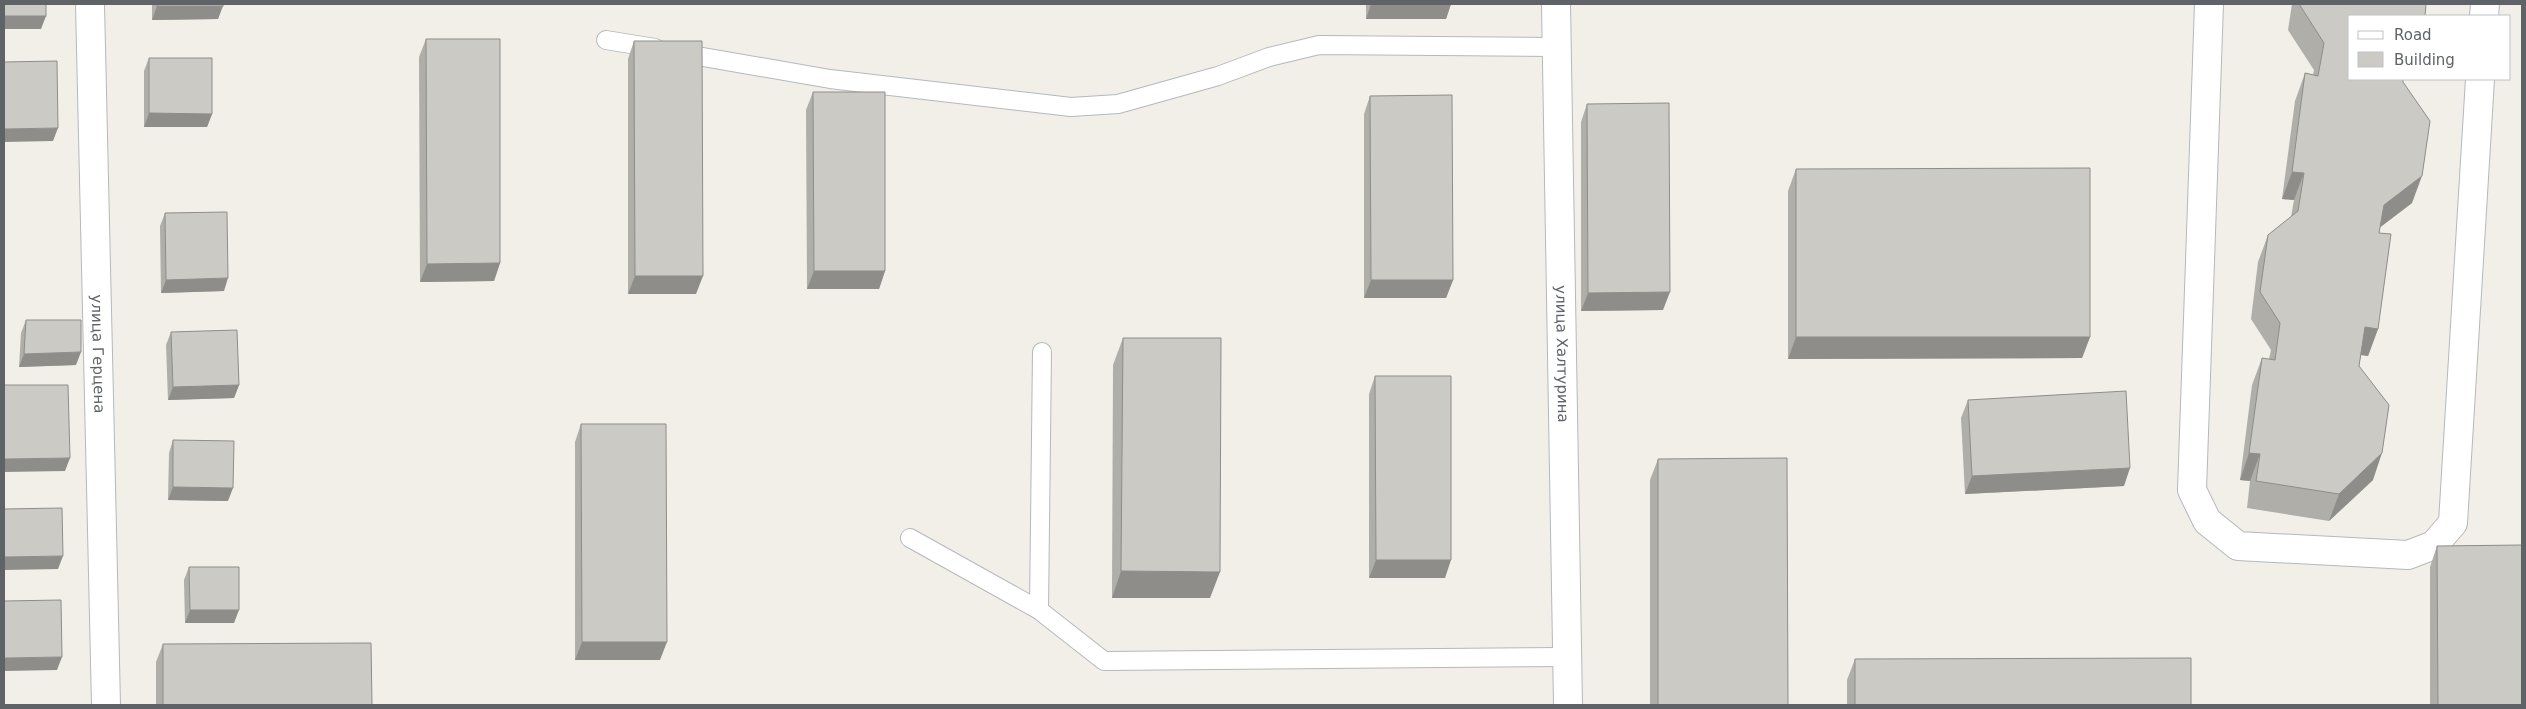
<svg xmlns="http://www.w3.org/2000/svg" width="2526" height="709" viewBox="0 0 2526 709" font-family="'DejaVu Sans',sans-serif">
	<rect width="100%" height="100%" fill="#f1efe8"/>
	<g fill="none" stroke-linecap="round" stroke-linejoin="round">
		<defs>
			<g id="service">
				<polyline points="606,40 655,48"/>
				<polyline points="680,53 830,79 1071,107 1118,104 1218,76 1269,57 1319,45 1557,47"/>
				<polyline points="1042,352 1039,610 1104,661 1567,657"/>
				<polyline points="910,538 1039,610"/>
			</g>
			<g id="minor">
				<path id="s1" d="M 90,4 L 106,705"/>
				<path id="s2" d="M 1556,4 L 1568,705"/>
				<polyline points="2209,4 2192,490 2207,521 2238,546 2408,555 2434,545 2453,523 2480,79"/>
				<polyline points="2484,16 2485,4"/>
			</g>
		</defs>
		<use href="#service" stroke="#b5b8bc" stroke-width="20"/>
		<use href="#minor" stroke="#b5b8bc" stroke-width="30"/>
		<use href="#service" stroke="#fff" stroke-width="18"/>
		<use href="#minor" stroke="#fff" stroke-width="28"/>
	</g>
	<g fill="#afaea9">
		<polygon points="152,4 223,4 218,19 152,20"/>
		<polygon points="1366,4 1451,4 1446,19 1366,19"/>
		<polygon points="2292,4 2426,4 2350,16 2403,82 2412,203 2380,227 2379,233 2378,329 2368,356 2361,355 2359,366 2373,480 2329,521 2247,508 2250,481 2240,480 2252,385 2262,358 2269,359 2271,350 2251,319 2258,262 2268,235 2291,217 2294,200 2282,199 2295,101 2305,73 2313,75 2314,70 2288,30"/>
		<polygon points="426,39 500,263 494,281 420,282 419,57"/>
		<polygon points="634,41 696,294 628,294 628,59"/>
		<polygon points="149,58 212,114 207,127 144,127 144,71"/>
		<polygon points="813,92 885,271 879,289 807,289 806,110"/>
		<polygon points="1370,96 1453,280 1446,298 1364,298 1364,114"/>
		<polygon points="1587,104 1663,310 1581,311 1581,122"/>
		<polygon points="1796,169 2090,337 2082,358 1788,359 1788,191"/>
		<polygon points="165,213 224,291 161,293 160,226"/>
		<polygon points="26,320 76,365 19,367 21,333"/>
		<polygon points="171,332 239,385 234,398 168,400 166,345"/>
		<polygon points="1123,338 1210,598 1112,598 1113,365"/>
		<polygon points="1375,376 1445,578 1369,578 1369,394"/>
		<polygon points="1968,400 2124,486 1965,494 1961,418"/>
		<polygon points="581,424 660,660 575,660 575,442"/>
		<polygon points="173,440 228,501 168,500 169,453"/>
		<polygon points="1658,459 1788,705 1650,705 1650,480"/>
		<polygon points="2437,546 2522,705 2430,705 2430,567"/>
		<polygon points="189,567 234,623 185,623 184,580"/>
		<polygon points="163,644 372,705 156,705 156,662"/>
		<polygon points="1855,659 2191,705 1847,705 1847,680"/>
	</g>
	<g fill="#8f8d8a">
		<polygon points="1371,4 1451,4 1446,19 1366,19"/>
		<polygon points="157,6 223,6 218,19 152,20"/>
		<polygon points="4,16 46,16 41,29 4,29"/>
		<polygon points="149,113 212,114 207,127 144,127"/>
		<polygon points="58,128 53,141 4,142 4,129"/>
		<polygon points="2292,172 2304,173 2294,200 2282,199"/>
		<polygon points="2422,176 2412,203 2374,232 2384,205"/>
		<polygon points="500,263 494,281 420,282 427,264"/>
		<polygon points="814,271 885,271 879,289 807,289"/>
		<polygon points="635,276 703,276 696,294 628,294"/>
		<polygon points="228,278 224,291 161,293 166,280"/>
		<polygon points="1371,280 1453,280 1446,298 1364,298"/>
		<polygon points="1670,292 1663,310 1581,311 1588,293"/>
		<polygon points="2365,327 2378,329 2368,356 2355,354"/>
		<polygon points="1796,337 2090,337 2082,358 1788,359"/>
		<polygon points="81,352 76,365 19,367 24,354"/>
		<polygon points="239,385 234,398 168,400 173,387"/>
		<polygon points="2249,453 2260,454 2250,481 2240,480"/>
		<polygon points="2382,453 2373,480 2329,521 2339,494"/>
		<polygon points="70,458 65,471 4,472 4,459"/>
		<polygon points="2130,468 2124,486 1965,494 1972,476"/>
		<polygon points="173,487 233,488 228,501 168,500"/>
		<polygon points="63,556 58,569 4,570 4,557"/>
		<polygon points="1376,560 1451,560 1445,578 1369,578"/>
		<polygon points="1121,571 1220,572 1210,598 1112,598"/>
		<polygon points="190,610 239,610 234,623 185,623"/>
		<polygon points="582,642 667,642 660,660 575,660"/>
		<polygon points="62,657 57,670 4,671 4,658"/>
	</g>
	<g fill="#cccac5" stroke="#8f8d8a">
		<rect x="4" y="4" width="42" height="12"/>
		<rect x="157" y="4" width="66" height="2"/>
		<polygon points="2299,4 2426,4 2425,16 2350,16 2350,79 2403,79 2403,82 2430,121 2422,176 2384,205 2379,233 2391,234 2378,329 2365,327 2359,366 2389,405 2382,453 2339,494 2256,481 2260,454 2249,453 2262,358 2275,360 2280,323 2260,292 2268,235 2298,211 2304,173 2292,172 2305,73 2318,76 2324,43"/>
		<polygon points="426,39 500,39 500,263 427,264"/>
		<polygon points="634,41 702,41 703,276 635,276"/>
		<polygon points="149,58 212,58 212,114 149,113"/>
		<polygon points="57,61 58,128 4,129 4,62"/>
		<polygon points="813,92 885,92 885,271 814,271"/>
		<polygon points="1452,95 1453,280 1371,280 1370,96"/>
		<polygon points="1669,103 1670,292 1588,293 1587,104"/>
		<polygon points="2090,168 2090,337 1796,337 1796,169"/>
		<polygon points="227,212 228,278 166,280 165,213"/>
		<polygon points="26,320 81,320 81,352 24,354"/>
		<polygon points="237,330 239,385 173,387 171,332"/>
		<polygon points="1123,338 1221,338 1220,572 1121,571"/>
		<polygon points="1375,376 1451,376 1451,560 1376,560"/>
		<polygon points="4,385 68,385 70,458 4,459"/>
		<polygon points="2126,391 2130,468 1972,476 1968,400"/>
		<polygon points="581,424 666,424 667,642 582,642"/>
		<polygon points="173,440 234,441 233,488 173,487"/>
		<polygon points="1787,458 1788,705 1658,705 1658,459"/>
		<polygon points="62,508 63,556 4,557 4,509"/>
		<polygon points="2522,545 2522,705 2438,705 2437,546"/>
		<polygon points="189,567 239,567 239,610 190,610"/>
		<polygon points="61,600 62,657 4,658 4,601"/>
		<polygon points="371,643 372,705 163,705 163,644"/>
		<polygon points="2191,658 2191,705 1855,705 1855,659"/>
	</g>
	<g text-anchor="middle" stroke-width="4" stroke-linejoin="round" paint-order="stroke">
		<g font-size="15" fill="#5f6368" stroke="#fff">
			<text dy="5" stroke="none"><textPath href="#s1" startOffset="350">улица Герцена</textPath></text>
			<text dy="5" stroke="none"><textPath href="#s2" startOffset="350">улица Халтурина</textPath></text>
		</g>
	</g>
	<rect width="2526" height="709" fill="none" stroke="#5f6368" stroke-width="10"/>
	<rect x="2348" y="15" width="162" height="65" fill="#ffffff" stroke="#bfc1c3"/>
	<rect x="2358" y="31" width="25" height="8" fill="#ffffff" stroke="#bfc1c3"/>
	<text x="2394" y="40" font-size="15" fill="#5f6368">Road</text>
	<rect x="2358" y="52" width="25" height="15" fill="#cccac5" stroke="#bfc1c3"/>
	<text x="2394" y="65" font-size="15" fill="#5f6368">Building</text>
</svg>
